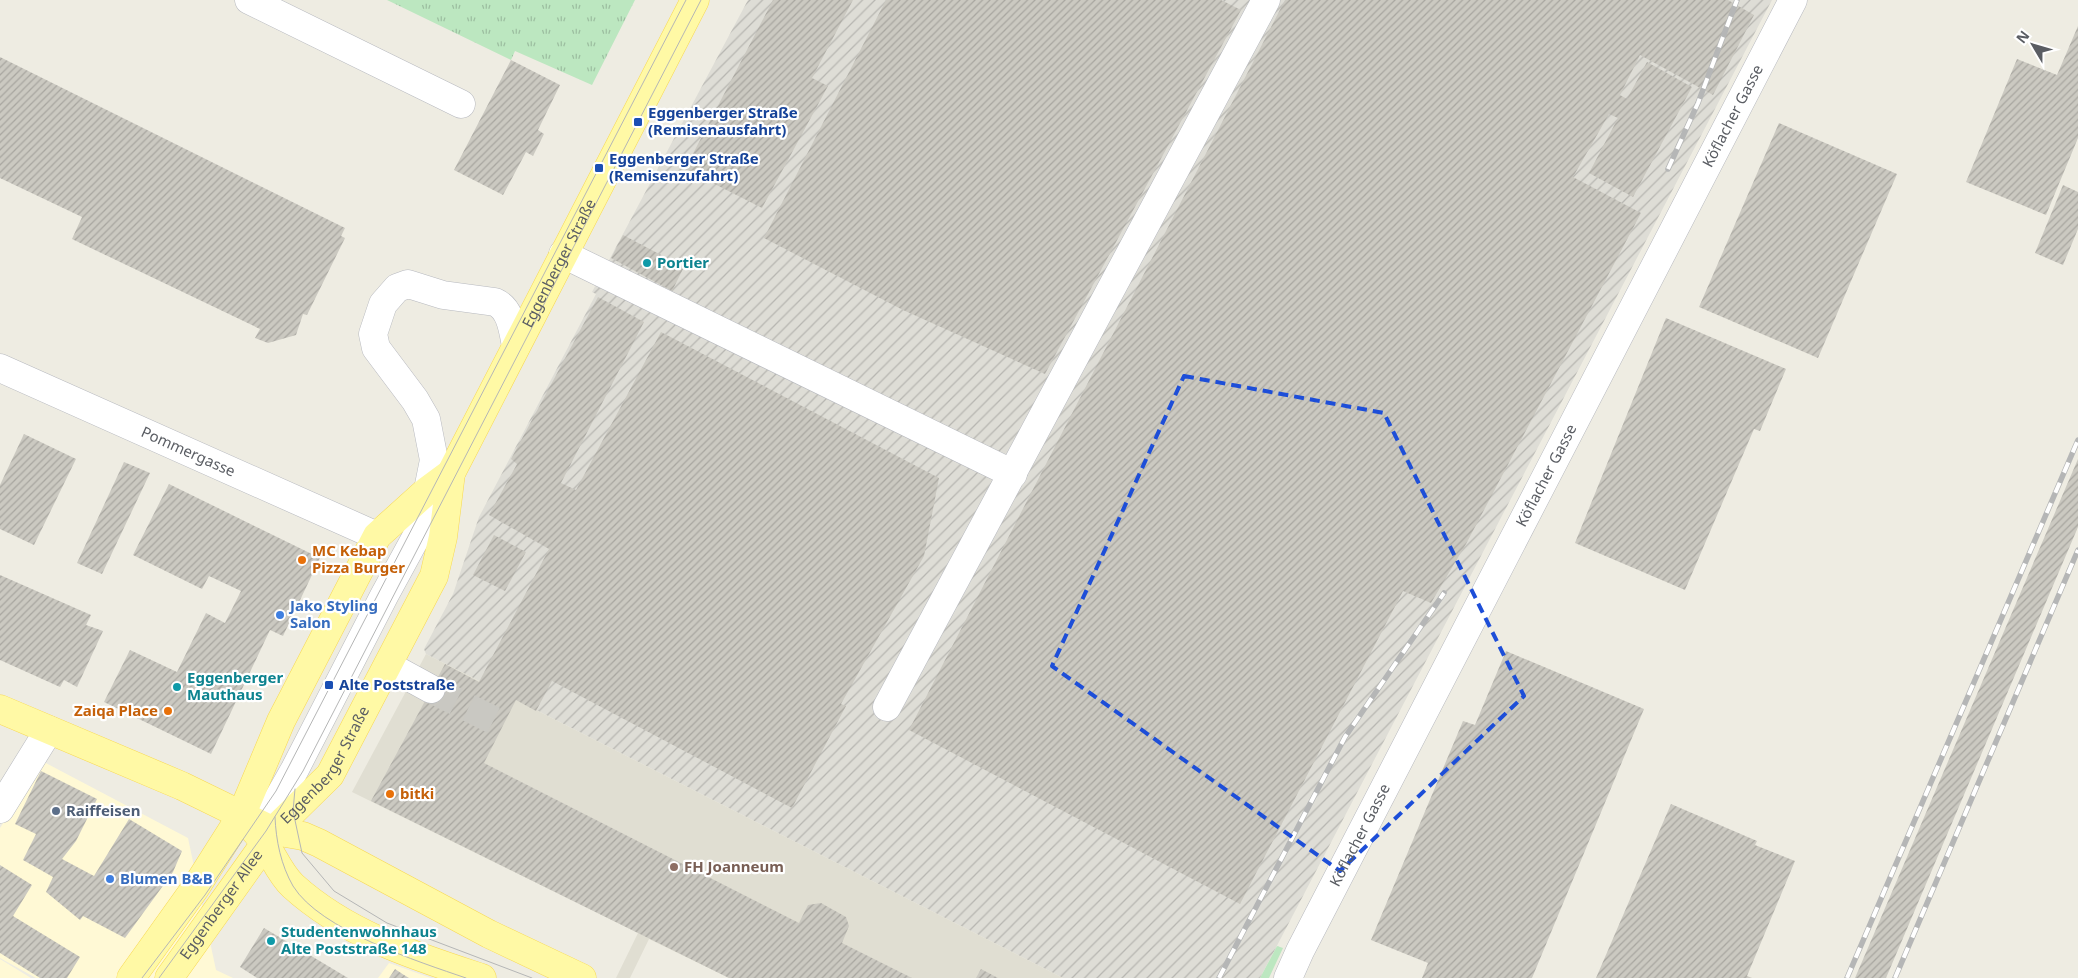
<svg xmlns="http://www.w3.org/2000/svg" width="2078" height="978" viewBox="0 0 2078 978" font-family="'Noto Sans',sans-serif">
	<defs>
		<pattern id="industrial-furrows" width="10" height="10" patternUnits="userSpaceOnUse" patternTransform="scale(1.25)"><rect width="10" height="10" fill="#deddd6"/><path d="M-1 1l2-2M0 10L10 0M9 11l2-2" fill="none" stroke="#b7b6b1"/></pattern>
		<pattern id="grass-tufts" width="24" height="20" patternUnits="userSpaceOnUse" patternTransform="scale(1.25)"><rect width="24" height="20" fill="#bce7c0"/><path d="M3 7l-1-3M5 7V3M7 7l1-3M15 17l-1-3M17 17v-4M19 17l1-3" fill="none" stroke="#9cbea0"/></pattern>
		<pattern id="building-hatch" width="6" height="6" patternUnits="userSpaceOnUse" patternTransform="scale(1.25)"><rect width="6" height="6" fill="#cbc9c1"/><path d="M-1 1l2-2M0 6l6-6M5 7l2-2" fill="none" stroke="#a8a6a0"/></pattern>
	</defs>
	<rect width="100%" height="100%" fill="#eeece2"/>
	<g fill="#fff9d5">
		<polygon points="42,761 188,838 216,970 233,978 36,978 0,958 0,828"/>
		<polygon points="0,959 31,978 0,978"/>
		<polygon points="389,963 431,978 378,978"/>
	</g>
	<polygon fill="url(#industrial-furrows)" points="748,0 1772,0 1260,978 1063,978 426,654 424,649 453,594 479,517 596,294 592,292"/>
	<polygon fill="#e0ded2" points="426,654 1063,978 729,978 649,939 630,978 616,978 638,933 352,792"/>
	<g fill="url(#grass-tufts)">
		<polygon points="387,0 635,0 592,85 515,51 511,60"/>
		<polygon points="1277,946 1283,948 1269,978 1260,978"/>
	</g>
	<g fill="url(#building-hatch)">
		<polygon points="773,0 853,0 812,78 828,86 762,208 685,169"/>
		<polygon points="886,0 1221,0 1241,10 1045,374 903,310 764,238"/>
		<polygon points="1285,0 1728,0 1754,15 1713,95 1640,55 1620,95 1627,99 1647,62 1692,87 1633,197 1589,173 1618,118 1609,114 1573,177 1641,213 1466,544 1431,603 1403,591 1240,904 909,730"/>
		<polygon points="2078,26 2078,138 2046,215 1966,182 2017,59 2057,75"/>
		<polygon points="0,57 345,228 341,236 345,238 307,315 303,314 296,335 268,343 255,338 260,329 72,239 82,217 0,178"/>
		<polygon points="511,60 560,85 538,130 544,134 533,156 526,152 503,195 454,170"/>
		<polygon points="1779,123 1897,174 1818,358 1699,307"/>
		<polygon points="2063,185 2078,192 2078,229 2063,265 2035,253"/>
		<polygon points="623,235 684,267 672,291 611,258"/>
		<polygon points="598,297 644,322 561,483 576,490 661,332 939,478 924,556 841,704 846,706 792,808 552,681 536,711 516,700 484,763 799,923 808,905 821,903 846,917 849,926 842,943 912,978 729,978 371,801 445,664 479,682 549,549 489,515 517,464 511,459"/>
		<polygon points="1666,318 1786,369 1760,431 1754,429 1685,590 1575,543"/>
		<polygon points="24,434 76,459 34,545 0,529 0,485"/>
		<polygon points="2078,459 2078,527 1886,978 1855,978"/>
		<polygon points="124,462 150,473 102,574 77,563"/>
		<polygon points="169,484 320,558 283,636 270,630 211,754 104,702 130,650 177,672 206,613 225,623 241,591 209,576 202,589 133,555"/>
		<polygon points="494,535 526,552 505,591 473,575"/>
		<polygon points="0,575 91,615 86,625 103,631 77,687 64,680 60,687 0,660"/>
		<polygon points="1506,651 1644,709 1532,978 1422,978 1428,963 1371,940 1463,721 1475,725"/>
		<polygon points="41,771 97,799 76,841 62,859 94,876 129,819 182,851 173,872 125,938 83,916 80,920 46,892 53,877 23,860 36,834 15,824"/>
		<polygon points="1671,804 1757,841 1755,845 1795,861 1747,976 1752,978 1596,978"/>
		<polygon points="0,865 32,885 13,916 80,957 67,978 40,978 0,953"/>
		<polygon points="264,928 308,954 348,978 257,978 240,967"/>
		<polygon points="395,969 404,975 409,978 389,978"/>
		<polygon points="981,969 998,978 976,978"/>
	</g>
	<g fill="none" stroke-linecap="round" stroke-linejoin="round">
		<polyline stroke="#c9c8c2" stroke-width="28" stroke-dasharray="28 14" stroke-linecap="butt" points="431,689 503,725"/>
		<defs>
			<g id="minor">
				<polyline points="249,0 461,104"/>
				<polyline points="563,254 1013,474"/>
				<path id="s1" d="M 0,368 L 377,536"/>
				<path d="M 428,490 L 434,460 L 426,419 L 415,400 L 376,348 L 373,334 L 383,304 L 397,288 L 408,284 L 443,295 L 495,302 C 511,309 513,331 516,346"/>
				<polyline points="389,666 431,689"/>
				<polyline points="887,707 1266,0"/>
				<polyline points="0,809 49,730"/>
				<polyline points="258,834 295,769 384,596 451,473"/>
				<path id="s2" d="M 1288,978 L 1300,951 L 1793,0"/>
			</g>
			<g id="major">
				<polyline points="0,709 182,786 274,831 303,836 319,843 489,934 582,978"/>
				<path d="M 254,830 C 271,847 276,870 293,886 C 347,935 415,956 482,978"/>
				<polyline points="131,978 196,887 241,816 281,721 377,536 428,490 451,473"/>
				<path id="s3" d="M 169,978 L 276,828 L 330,775 L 434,576 L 443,537 L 451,473 L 695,0"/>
			</g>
		</defs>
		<use href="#minor" stroke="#b7b9bf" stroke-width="29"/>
		<use href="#major" stroke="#f8d851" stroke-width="29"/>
		<use href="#minor" stroke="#fff" stroke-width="28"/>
		<use href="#major" stroke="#fff9a5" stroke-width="28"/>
		<g stroke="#b5b6b6" stroke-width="1">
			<polyline points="295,789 293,811 302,853 334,891 387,923 532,978"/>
			<path d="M 275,817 C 276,841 281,865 293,886 C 320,930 419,962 466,978"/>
			<polyline points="142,978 205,895 276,791 686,0"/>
			<polyline points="159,978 266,831 303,771 701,0"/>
		</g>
		<defs>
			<g id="rail">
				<polyline points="1668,169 1698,103 1737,0"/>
				<polyline points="1219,978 1345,737 1444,593"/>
				<polyline points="1847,978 2078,440"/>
				<polyline points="1895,978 2078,550"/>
			</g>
		</defs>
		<use href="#rail" stroke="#b5b6b6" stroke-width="5.5"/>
		<use href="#rail" stroke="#fff" stroke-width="4" stroke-dasharray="11" stroke-linecap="butt"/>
	</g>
	<path fill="none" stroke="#1d4ed8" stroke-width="4" stroke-dasharray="10 6" stroke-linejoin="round" d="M 1184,376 L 1384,413 L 1524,696 L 1340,871 L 1052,666 Z"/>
	<g fill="#1a4fb4" stroke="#fff" stroke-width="2">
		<rect x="633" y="117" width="10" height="10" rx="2.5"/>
		<rect x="594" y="163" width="10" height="10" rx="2.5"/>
		<rect x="324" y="680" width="10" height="10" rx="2.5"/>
	</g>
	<g fill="#0f9aa8" stroke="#fff" stroke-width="2">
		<circle cx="647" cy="263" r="5"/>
		<circle cx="177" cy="687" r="5"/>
		<circle cx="271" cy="941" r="5"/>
	</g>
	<g fill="#e8710a" stroke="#fff" stroke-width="2">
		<circle cx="302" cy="560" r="5"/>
		<circle cx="168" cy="711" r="5"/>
		<circle cx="390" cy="794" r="5"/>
	</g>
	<g fill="#3f7fe0" stroke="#fff" stroke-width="2">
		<circle cx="280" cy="615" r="5"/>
		<circle cx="110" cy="879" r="5"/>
	</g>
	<circle fill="#5c6f8a" stroke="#fff" stroke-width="2" cx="56" cy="811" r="5"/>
	<circle fill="#8d6e63" stroke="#fff" stroke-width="2" cx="674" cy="867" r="5"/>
	<g text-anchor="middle" stroke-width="4.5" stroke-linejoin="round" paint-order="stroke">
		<g font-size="15" font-weight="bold" fill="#164399" stroke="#fff" text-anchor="start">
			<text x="648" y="118">Eggenberger Straße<tspan x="648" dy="17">(Remisenausfahrt)</tspan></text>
			<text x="609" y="164">Eggenberger Straße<tspan x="609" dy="17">(Remisenzufahrt)</tspan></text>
			<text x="339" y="690">Alte Poststraße</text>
		</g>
		<g font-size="15" fill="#5a5d63" stroke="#fff">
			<text dy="5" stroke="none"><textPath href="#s2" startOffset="970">Köflacher Gasse</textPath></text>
			<text dy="5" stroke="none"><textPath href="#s3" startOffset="825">Eggenberger Straße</textPath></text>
			<text dy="5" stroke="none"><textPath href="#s1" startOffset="206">Pommergasse</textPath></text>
			<text dy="5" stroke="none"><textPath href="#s2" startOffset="565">Köflacher Gasse</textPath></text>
			<text dy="5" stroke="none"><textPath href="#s3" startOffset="265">Eggenberger Straße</textPath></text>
			<text dy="5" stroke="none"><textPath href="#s2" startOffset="160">Köflacher Gasse</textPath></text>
			<text dy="5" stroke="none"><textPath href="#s3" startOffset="90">Eggenberger Allee</textPath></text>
		</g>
		<g font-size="15" font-weight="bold" fill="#0d838f" stroke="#fff" text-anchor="start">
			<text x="657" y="268">Portier</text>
			<text x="187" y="683">Eggenberger<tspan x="187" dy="17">Mauthaus</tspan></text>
			<text x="281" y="937">Studentenwohnhaus<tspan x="281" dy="17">Alte Poststraße 148</tspan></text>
		</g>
		<g font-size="15" font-weight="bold" fill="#c56008" stroke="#fff" text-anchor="start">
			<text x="312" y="556">MC Kebap<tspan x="312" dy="17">Pizza Burger</tspan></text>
			<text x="158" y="716" text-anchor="end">Zaiqa Place</text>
			<text x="400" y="799">bitki</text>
		</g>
		<g font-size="15" font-weight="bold" fill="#366cbe" stroke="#fff" text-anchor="start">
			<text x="290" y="611">Jako Styling<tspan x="290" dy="17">Salon</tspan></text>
			<text x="120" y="884">Blumen B&amp;B</text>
		</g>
		<g font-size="15" font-weight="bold" fill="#4e5e75" stroke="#fff" text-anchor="start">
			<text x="66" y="816">Raiffeisen</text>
		</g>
		<g font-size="15" font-weight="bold" fill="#785e54" stroke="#fff" text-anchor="start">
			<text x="684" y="872">FH Joanneum</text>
		</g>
	</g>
	<g transform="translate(2033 45) rotate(308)" stroke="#ffffff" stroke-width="4" paint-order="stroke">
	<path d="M0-4L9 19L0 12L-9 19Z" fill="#5a5d63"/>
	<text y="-8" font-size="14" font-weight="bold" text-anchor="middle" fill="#5a5d63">N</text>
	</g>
</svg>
